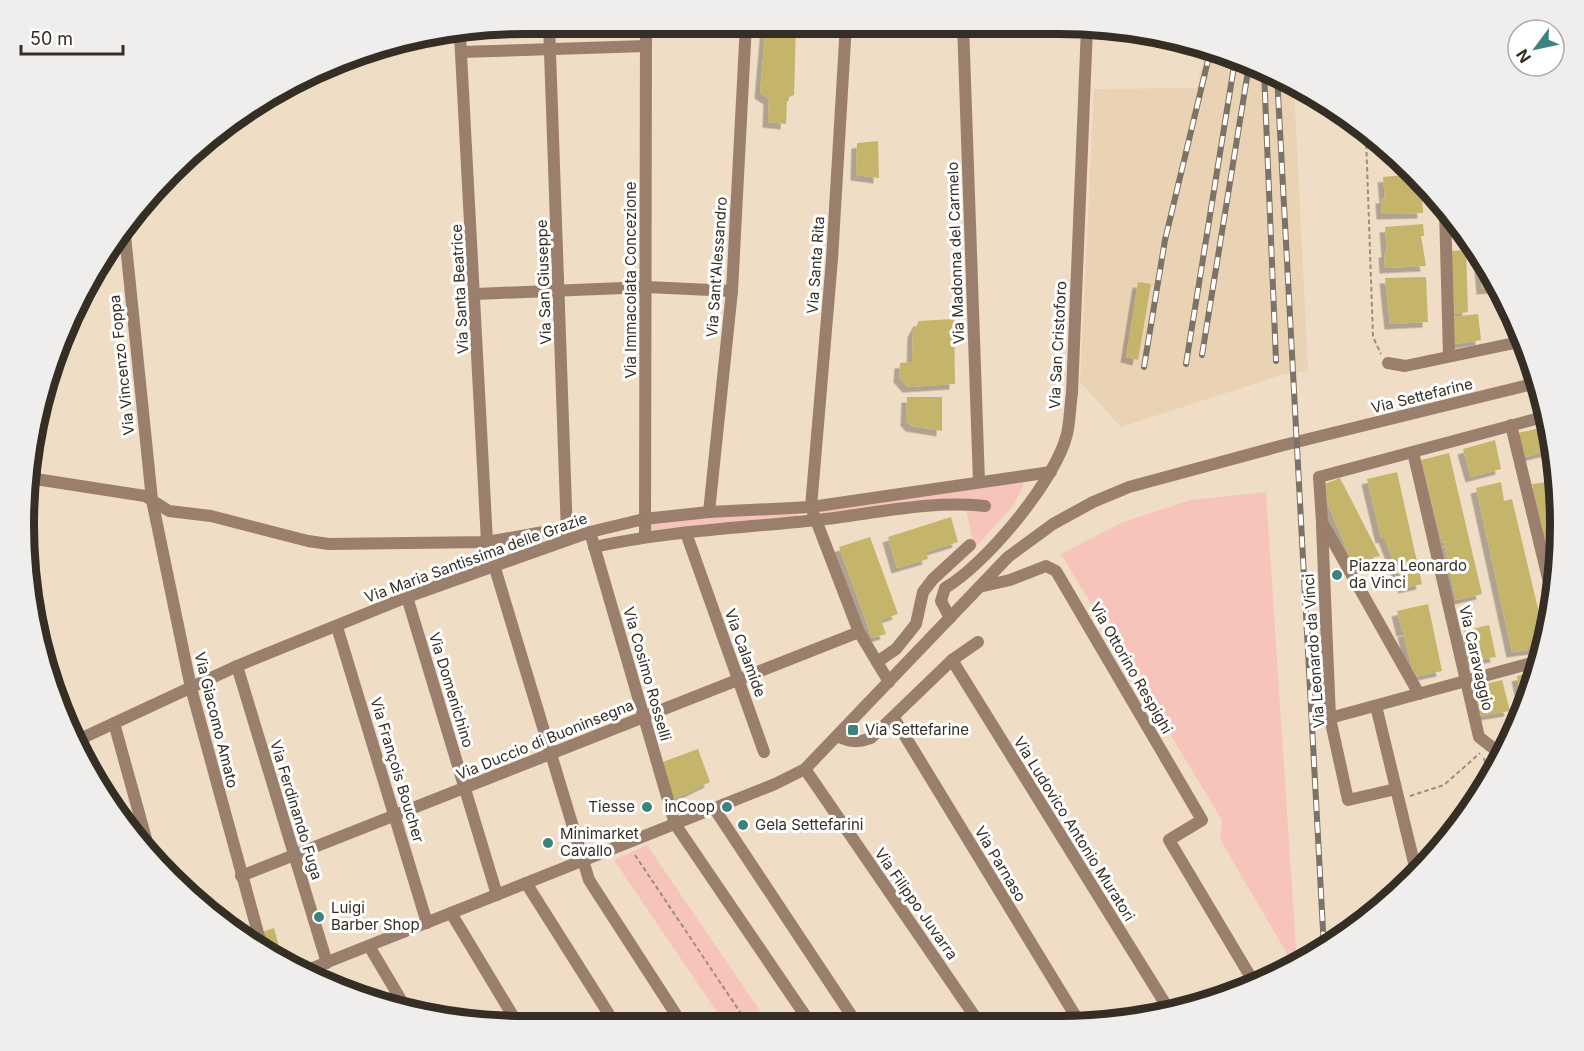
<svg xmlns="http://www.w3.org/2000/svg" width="1584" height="1051" viewBox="0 0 1584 1051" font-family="Inter,sans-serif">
	<defs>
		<filter id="shadow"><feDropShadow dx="-5.5" dy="5.5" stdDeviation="0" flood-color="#0004"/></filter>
	</defs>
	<rect width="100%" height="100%" fill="#efddc5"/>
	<polygon fill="#ead3b5" points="1205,50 1281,76 1294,86 1308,371 1281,375 1121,427 1080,382 1094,89 1197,88"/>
	<g fill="#f7c4bc">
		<polygon points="1025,482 1013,506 974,549 964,498 823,516 821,509"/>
		<polygon points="1266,492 1297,964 1294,966 1220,839 1222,820 1061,554 1123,522 1191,500"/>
		<polygon points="798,512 798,519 651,531 650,522"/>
		<polygon points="647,845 771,1027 727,1027 614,860"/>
	</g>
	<g fill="#c4b56a" filter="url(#shadow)">
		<polygon points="766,24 796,24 794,95 787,98 786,124 768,122 769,99 760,93"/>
		<polygon points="878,141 879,178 856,175 857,143"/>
		<polygon points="1416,174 1421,181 1423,213 1382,214 1381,198 1385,198 1383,177"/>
		<polygon points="1423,224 1424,236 1421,236 1426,266 1385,268 1384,252 1387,252 1385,227"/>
		<polygon points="1466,250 1468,312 1455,314 1450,251"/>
		<polygon points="1479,253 1498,288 1482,289"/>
		<polygon points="1426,277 1428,322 1390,324 1385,278"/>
		<polygon points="1138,282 1151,284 1138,360 1126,357"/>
		<polygon points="1478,314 1481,340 1455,344 1451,317"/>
		<polygon points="954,319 955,384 908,387 899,377 900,363 912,362 913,332 919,321"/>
		<polygon points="907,397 942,397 942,431 911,426 906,420"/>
		<polygon points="1549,426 1553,450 1525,457 1518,433"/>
		<polygon points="1495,440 1501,469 1471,477 1463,449"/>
		<polygon points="1449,453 1482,594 1456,600 1444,543 1457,539 1442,543 1421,460"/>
		<polygon points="1397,472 1422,584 1404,588 1384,537 1381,538 1367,479"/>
		<polygon points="1340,478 1380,556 1352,562 1320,486"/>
		<polygon points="1556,481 1560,525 1554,583 1532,484"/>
		<polygon points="1501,482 1504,501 1512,499 1539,613 1545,642 1543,648 1512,652 1476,488"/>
		<polygon points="951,517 958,542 926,552 928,559 897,568 888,537"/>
		<polygon points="870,537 898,614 881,620 886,634 872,638 839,547"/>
		<polygon points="1428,604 1442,671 1414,677 1403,632 1413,629 1402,631 1397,611"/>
		<polygon points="1489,625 1496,657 1471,661 1464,631"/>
		<polygon points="1536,671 1530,691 1524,709 1517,676"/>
		<polygon points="1502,680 1510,711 1479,716 1474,687"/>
		<polygon points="698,749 710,782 673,800 660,763"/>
		<polygon points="274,928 282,958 280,959 266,949 262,932"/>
	</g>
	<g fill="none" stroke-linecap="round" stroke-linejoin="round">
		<g stroke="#9a8e7c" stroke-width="2" stroke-dasharray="4.5 3" stroke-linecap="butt">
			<polyline points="1366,137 1373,337 1381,354"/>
			<polyline points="1484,758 1489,779"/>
			<polyline points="1410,796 1444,785 1480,753"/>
			<polyline points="635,855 750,1027"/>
		</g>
		<g stroke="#9b7f6d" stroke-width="12">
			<polyline points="549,24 567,535"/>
			<polyline points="846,24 832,259 811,507 859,632 889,682"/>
			<polyline points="963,24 979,482"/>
			<polyline points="460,35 487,542"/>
			<polyline points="461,52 646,46"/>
			<polyline points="1445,210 1449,355"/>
			<polyline points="124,226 152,500 191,688 261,944"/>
			<polyline points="1446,231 1462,230"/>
			<polyline points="476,294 647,287 732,291"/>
			<polyline points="1388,363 1405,366 1524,341"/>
			<polyline points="1511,425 1553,599"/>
			<polyline points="1413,452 1479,737 1502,755"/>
			<polyline points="29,478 145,496 169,511 211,516 308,541 329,544 487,542 566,528"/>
			<polyline points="709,512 732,291 746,24"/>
			<polyline points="1322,525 1330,718 1348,800 1396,789"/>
			<polyline points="590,532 675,824 813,1027"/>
			<polyline points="686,533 764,752"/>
			<polyline points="645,536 646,24"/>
			<path d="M 594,547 C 667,531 742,528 817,520 C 872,514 929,500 985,506"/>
			<polyline points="494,565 589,880 684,1027"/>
			<polyline points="979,587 1010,580 1046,566 1056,571 1202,820 1169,840 1256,986"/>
			<polyline points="407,597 497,895"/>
			<path d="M 950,618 L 941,601 L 945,588 C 986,564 1056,480 1067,434 C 1070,421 1070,406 1072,393 L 1087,27"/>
			<polyline points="337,627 427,923"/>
			<polyline points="952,660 1171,1013"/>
			<polyline points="877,662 896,649 916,624 923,592 933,579 970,545"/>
			<polyline points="237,666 327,963"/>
			<polyline points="1419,694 1322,522 1319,477 1547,416"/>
			<polyline points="1376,706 1417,875"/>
			<polyline points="894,718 1081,1025"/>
			<polyline points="1330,718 1539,661"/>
			<polyline points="114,723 150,853"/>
			<path d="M 837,736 C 849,742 858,743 871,738 L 952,660 L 978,642"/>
			<polyline points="78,740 237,666 407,597 590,532 644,519 709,512 811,507 1051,472"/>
			<polyline points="805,769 982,1027"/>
			<polyline points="714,808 859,1027"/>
			<polyline points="241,876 859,632"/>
			<polyline points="526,883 617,1027"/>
			<polyline points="451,913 519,1026"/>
			<polyline points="369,946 407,1010"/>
		</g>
		<polyline stroke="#9b7f6d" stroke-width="12" points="300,973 775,784 805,769 1008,557 1053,524 1093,502 1129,487 1280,446 1537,383"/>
		<defs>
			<g id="rail">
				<polyline points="1264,70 1276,361"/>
				<polyline points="1277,75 1324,949"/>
				<polyline points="1202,355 1249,65"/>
				<polyline points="1186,364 1235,60"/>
				<polyline points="1144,367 1165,240 1210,52"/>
			</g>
		</defs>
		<use href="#rail" stroke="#7d7263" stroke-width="6"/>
		<use href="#rail" stroke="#fff" stroke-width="4" stroke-dasharray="11" stroke-linecap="butt"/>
	</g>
	<g fill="#3c837e" stroke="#fff" stroke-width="2">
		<circle cx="1337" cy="575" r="6"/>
		<rect x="847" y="724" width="12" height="12" rx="3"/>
		<circle cx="647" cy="807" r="6"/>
		<circle cx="727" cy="807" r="6"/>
		<circle cx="743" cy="825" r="6"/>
		<circle cx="548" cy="843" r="6"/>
		<circle cx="319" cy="917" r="6"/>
	</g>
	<g text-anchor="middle" stroke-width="6" stroke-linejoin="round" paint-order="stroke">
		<g font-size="15" fill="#342e24" stroke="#fff">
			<text transform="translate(956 253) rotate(-92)" y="5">Via Madonna del Carmelo</text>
			<text transform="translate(816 265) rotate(-86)" y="5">Via Santa Rita</text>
			<text transform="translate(717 267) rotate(-86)" y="5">Via Sant'Alessandro</text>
			<text transform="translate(631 280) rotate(-90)" y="5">Via Immacolata Concezione</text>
			<text transform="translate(544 282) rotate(-92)" y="5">Via San Giuseppe</text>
			<text transform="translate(460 289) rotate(-93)" y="5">Via Santa Beatrice</text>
			<text transform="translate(1058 345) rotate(-87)" y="5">Via San Cristoforo</text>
			<text transform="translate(122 365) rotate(-96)" y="5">Via Vincenzo Foppa</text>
			<text transform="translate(1422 396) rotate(-14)" y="5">Via Settefarine</text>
			<text transform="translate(476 558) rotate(-20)" y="5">Via Maria Santissima delle Grazie</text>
			<text transform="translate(1314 651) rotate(-94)" y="5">Via Leonardo da Vinci</text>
			<text transform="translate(745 653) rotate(70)" y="5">Via Calamide</text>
			<text transform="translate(1476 658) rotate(77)" y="5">Via Caravaggio</text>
			<text transform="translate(1131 668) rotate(60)" y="5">Via Ottorino Respighi</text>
			<text transform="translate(647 674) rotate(74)" y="5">Via Cosimo Rosselli</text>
			<text transform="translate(451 690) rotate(73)" y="5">Via Domenichino</text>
			<text transform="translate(216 720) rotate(76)" y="5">Via Giacomo Amato</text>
			<text transform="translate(545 740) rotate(-22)" y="5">Via Duccio di Buoninsegna</text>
			<text transform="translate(397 770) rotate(73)" y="5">Via François Boucher</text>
			<text transform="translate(296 810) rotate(73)" y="5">Via Ferdinando Fuga</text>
			<text transform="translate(1074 829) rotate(58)" y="5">Via Ludovico Antonio Muratori</text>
			<text transform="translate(1000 864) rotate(59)" y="5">Via Parnaso</text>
			<text transform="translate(916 904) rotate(55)" y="5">Via Filippo Juvarra</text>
		</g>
		<g font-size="15" fill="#342e24" stroke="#fff" text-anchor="start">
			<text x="1349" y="571">Piazza Leonardo<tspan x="1349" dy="17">da Vinci</tspan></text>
			<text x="865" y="735">Via Settefarine</text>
			<text x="635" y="812" text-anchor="end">Tiesse</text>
			<text x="715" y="812" text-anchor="end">inCoop</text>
			<text x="755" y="830">Gela Settefarini</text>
			<text x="560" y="839">Minimarket<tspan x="560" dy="17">Cavallo</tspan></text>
			<text x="331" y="913">Luigi<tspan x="331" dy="17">Barber Shop</tspan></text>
		</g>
	</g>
	<path d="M0 0H1584V1051H0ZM525 34H1059A491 491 0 0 1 1550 525V525A491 491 0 0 1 1059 1016H525A491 491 0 0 1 34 525V525A491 491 0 0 1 525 34Z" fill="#efeeed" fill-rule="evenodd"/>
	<path fill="none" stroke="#342e24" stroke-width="8" d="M525 34H1059A491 491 0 0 1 1550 525V525A491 491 0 0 1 1059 1016H525A491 491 0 0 1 34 525V525A491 491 0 0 1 525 34Z"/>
	<g transform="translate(1536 48) rotate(237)"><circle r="28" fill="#ffffff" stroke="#aeaba7" stroke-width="1.5"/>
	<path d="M0-4.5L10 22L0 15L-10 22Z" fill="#3c837e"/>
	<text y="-9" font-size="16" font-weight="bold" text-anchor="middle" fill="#342e24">N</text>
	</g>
	<path d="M21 45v9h102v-9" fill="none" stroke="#342e24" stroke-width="3"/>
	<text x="30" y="45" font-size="18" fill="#342e24" stroke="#ffffff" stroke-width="4.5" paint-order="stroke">50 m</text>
</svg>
